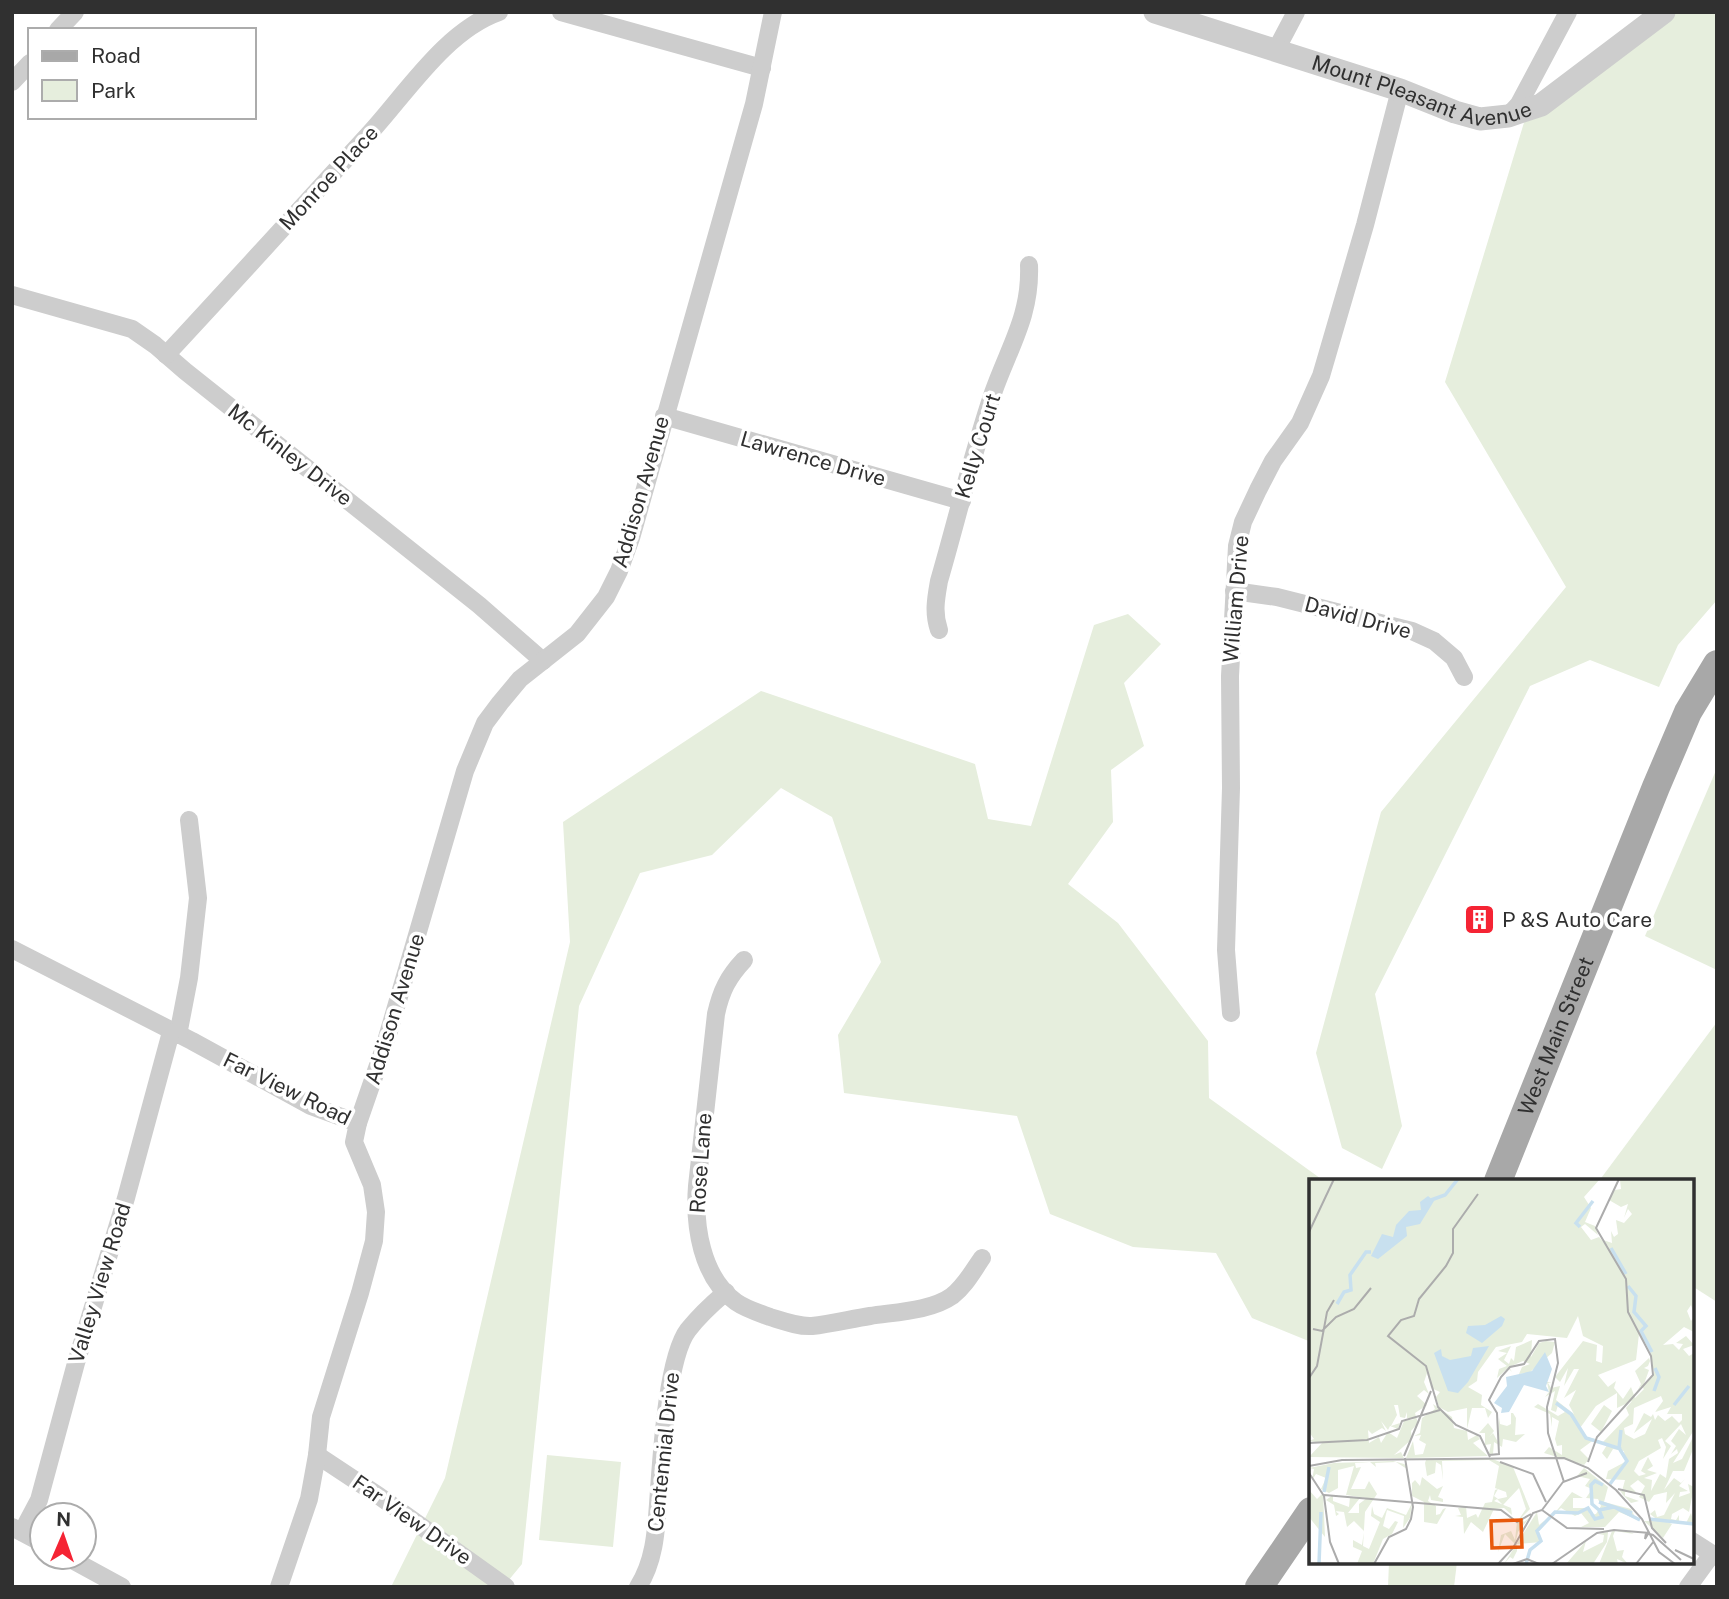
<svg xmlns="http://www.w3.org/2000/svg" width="1729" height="1599" viewBox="0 0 1729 1599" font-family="'Public Sans',sans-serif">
	<rect width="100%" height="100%" fill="#fff"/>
	<g fill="#e6eedd">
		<polygon points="1671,12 1717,12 1717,600 1678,645 1659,687 1590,660 1530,686 1375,994 1402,1126 1382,1169 1342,1148 1316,1053 1381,812 1566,587 1445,382 1526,116"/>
		<polygon points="1128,614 1161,644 1124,683 1144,746 1111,770 1113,822 1068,884 1118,923 1208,1041 1209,1098 1324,1181 1311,1181 1311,1342 1252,1318 1216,1253 1133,1247 1050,1214 1017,1116 844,1093 838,1035 881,962 832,817 781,788 712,855 640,873 579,1006 522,1564 503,1587 391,1587 445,1478 570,942 563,822 761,691 975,764 988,819 1031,826 1094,625"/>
		<polygon points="1717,768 1717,970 1645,936"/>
		<polygon points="1717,1022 1717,1302 1692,1286 1692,1181 1599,1181"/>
		<polygon points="547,1455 621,1462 613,1547 539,1540"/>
		<polygon points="1389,1562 1457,1562 1454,1587 1388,1587"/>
	</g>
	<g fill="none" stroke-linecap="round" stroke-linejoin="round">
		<g stroke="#cdcdcd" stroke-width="18">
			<polyline points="561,12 762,68"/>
			<polyline points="58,30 75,12"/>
			<polyline points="1276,50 1296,12"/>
			<polyline points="12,82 30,63"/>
			<polyline points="1508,116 1519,104 1568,12"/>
			<polyline points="12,295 132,329 155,345 185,371 479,605 543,661"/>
			<path d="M 166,355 C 234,282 301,208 368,135 C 406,94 445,31 499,12"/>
			<polyline points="664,416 962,501"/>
			<polyline points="1234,591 1277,597 1412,631 1434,641 1454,658 1464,677"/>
			<path d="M 939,630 C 933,613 936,598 939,581 C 957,519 972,455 993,393 C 1009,347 1031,316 1029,265"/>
			<polyline points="12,949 192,1041 311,1106 358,1123"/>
			<path d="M 744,960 C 728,977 721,991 716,1014 L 697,1186 C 694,1225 701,1277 736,1302 C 746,1309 759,1313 770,1317 C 783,1321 799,1327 812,1326 C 831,1324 851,1319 870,1316 C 895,1312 931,1311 952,1296 C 965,1286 973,1271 982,1258"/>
			<polyline points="1231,1013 1226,950 1231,788 1230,676 1237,546 1243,522 1258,490 1273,461 1300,423 1321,376 1365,225 1400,90"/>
			<polyline points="178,1035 189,978 198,898 189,820"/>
			<polyline points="317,1455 379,1496 506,1587"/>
			<polyline points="12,1527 42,1543"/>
			<polyline points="22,1532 39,1500 76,1363 126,1198 171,1032"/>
			<polyline points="1692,1541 1717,1557"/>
			<polyline points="67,1557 122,1587"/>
			<polyline points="279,1587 309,1499 317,1455 321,1417 360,1293 374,1241 376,1212 372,1185 354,1142 358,1123 384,1048 465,771 485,723 500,703 520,679 577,634 606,597 619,571 631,538 754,104 773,12"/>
			<path d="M 638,1587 C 654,1562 656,1533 658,1504 C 661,1465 666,1359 688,1330 C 699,1316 713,1303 726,1292"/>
			<polyline points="1688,1587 1712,1554"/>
		</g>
		<path stroke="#cdcdcd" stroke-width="23" id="s1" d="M 1155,12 L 1400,90 L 1455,112 L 1480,119 L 1508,116 L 1541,105 L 1664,12"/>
		<g stroke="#a8a8a8" stroke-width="28">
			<path id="s2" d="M 1498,1181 L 1656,787 L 1688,712 L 1717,664"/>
			<polyline points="1259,1587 1311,1511"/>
		</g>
	</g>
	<defs>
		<symbol id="building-square" viewBox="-11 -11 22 22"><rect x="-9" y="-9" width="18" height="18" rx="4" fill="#f52434" stroke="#fff"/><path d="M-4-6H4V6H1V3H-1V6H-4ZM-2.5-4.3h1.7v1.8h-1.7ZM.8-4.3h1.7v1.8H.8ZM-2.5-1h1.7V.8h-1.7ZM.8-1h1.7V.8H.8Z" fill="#fff"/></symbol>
	</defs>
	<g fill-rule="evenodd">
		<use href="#building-square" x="1462" y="902" width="35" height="35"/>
	</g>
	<g text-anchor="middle" stroke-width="7" stroke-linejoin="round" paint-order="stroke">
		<g font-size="21" fill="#303030" stroke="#fff">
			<text dy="7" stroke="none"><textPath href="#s1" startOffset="280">Mount Pleasant Avenue</textPath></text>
			<text transform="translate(329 178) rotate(-47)" y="7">Monroe Place</text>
			<text transform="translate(978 446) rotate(-73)" y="7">Kelly Court</text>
			<text transform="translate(290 455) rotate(38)" y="7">Mc Kinley Drive</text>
			<text transform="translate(813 459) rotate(16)" y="7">Lawrence Drive</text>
			<text transform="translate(641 492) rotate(-74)" y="7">Addison Avenue</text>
			<text transform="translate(1236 599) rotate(-85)" y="7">William Drive</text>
			<text transform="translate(1358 618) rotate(15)" y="7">David Drive</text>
			<text transform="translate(395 1009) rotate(-73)" y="7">Addison Avenue</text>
			<text dy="7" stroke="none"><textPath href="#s2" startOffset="156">West Main Street</textPath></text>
			<text transform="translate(287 1089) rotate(26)" y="7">Far View Road</text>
			<text transform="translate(701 1163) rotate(-86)" y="7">Rose Lane</text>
			<text transform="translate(100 1283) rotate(-73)" y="7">Valley View Road</text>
			<text transform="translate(664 1452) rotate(-84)" y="7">Centennial Drive</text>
			<text transform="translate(412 1520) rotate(35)" y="7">Far View Drive</text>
		</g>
		<g font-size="21" fill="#303030" stroke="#fff" text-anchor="start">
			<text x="1502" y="927">P &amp;S Auto Care</text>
		</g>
	</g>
	<g transform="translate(1309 1179)">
		<rect width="385" height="385" fill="#fff"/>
		<path d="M 0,0 L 291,0 L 275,18 L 282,29 L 276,43 L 286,47 L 289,56 L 276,45 L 272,48 L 282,61 L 290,58 L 302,71 L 294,61 L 303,64 L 302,52 L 305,58 L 309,55 L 307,41 L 315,44 L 323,35 L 319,30 L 315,39 L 319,25 L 312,28 L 300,21 L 306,11 L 312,10 L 311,1 L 385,0 L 385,135 L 382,126 L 378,132 L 382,142 L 385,138 L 385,153 L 375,148 L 354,166 L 364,165 L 370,171 L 374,165 L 367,164 L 377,157 L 385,166 L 374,170 L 380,177 L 385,174 L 385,251 L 364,284 L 373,280 L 385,256 L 385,268 L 375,292 L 364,292 L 355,311 L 365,299 L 372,304 L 376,300 L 370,307 L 379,312 L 371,313 L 370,318 L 381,314 L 379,305 L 385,308 L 380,333 L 374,329 L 363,335 L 362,340 L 367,341 L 370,336 L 370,343 L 377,344 L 382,334 L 385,345 L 355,342 L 363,345 L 354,359 L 335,342 L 350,342 L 341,335 L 346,331 L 348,338 L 355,336 L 366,314 L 357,324 L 358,313 L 345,316 L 340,323 L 330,318 L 336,307 L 329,301 L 321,307 L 327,313 L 316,313 L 316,317 L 330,322 L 322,324 L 314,316 L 310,310 L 313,312 L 316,301 L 297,300 L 299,292 L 316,283 L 315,272 L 304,270 L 298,280 L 293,274 L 298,266 L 294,263 L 320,236 L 317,229 L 323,222 L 308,229 L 308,214 L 287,227 L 271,249 L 278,258 L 286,260 L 271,271 L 280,280 L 275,286 L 235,274 L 240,268 L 253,276 L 253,266 L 248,267 L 246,260 L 250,242 L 243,238 L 243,248 L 241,235 L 225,228 L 229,225 L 249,237 L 256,233 L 249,226 L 247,233 L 242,231 L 246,212 L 236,218 L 240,213 L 238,203 L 243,203 L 239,204 L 242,209 L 251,207 L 247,221 L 265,235 L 260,226 L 267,211 L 255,219 L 270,190 L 265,190 L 255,207 L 259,189 L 251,203 L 246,198 L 274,162 L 288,166 L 287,182 L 293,184 L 294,167 L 274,157 L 269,137 L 258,159 L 218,155 L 213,163 L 187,168 L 169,193 L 168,202 L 159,208 L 173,216 L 172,226 L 183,233 L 179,239 L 176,229 L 163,229 L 158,250 L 158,229 L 139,233 L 130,228 L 127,218 L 131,213 L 122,209 L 118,194 L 115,203 L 120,215 L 115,211 L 108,217 L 118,226 L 106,234 L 109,244 L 102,252 L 103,260 L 85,276 L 92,273 L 95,279 L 0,278 L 13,264 L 0,262 L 5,260 L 0,253 ZM 330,155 L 341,170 L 345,195 L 335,205 L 340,191 L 335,189 L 339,187 L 341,182 L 340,179 L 326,192 L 332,205 L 326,216 L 332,207 L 335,210 L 326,219 L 322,208 L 314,220 L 305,209 L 307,202 L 299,208 L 289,196 L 327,181 ZM 352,217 L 354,222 L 346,233 L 362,228 L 358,235 L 373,235 L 373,241 L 370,244 L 363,237 L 356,242 L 349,236 L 346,241 L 344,235 L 342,238 L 335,234 L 325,254 L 343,240 L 336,255 L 325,260 L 316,255 L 315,249 L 324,245 L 325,229 ZM 85,226 L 89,226 L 91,238 L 96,239 L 98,233 L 98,239 L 106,240 L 95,242 L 88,259 L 79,253 L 72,264 L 70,258 L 60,264 L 59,251 L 63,255 L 73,249 L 77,252 L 72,242 L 79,251 L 81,247 L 89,250 L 91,244 L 82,247 L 88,236 ZM 372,245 L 377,256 L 370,250 L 362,262 L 367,267 L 362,275 L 368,270 L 369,274 L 360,280 L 357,299 L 351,295 L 342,312 L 343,301 L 335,299 L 348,294 L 338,291 L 344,287 L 339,278 L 332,292 L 337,295 L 330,297 L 325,292 L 330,282 L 352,269 L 349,261 L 353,259 L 357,268 L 354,280 L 362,267 L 356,262 ZM 223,161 L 222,178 L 230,164 L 237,162 L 246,163 L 243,174 L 220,194 L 210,195 L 213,188 L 221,185 L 214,182 L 200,188 L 203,193 L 199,189 L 188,199 L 190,190 L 198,187 L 189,180 L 198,174 L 189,172 L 202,167 L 195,181 L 200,185 L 202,179 L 205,182 L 207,168 ZM 124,225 L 143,238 L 145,249 L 158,252 L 159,261 L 168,256 L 171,260 L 164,264 L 179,277 L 97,279 L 104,262 L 106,276 L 114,275 L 117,265 L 110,261 L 112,256 L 105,257 L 111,254 L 113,239 L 126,230 ZM 295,226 L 303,232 L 292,253 L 282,245 ZM 202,234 L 204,234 L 207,239 L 206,256 L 216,255 L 207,263 L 194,260 L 193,268 L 185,263 L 184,275 L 180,275 L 182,265 L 176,266 L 176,254 L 170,254 L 179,244 L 185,252 L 180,258 L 184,254 L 189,263 L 190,238 L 191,245 L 198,247 L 202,245 ZM 181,279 L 204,288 L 221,330 L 213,338 L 215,343 L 221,338 L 209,353 L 206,365 L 196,355 L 189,373 L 192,356 L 202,352 L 206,361 L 208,343 L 217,330 L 210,309 L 194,326 L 188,320 L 185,322 L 202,329 L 203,336 L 195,329 L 185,330 L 174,353 L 162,343 L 155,355 L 154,338 L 146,337 L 152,336 L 149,329 L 157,327 L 158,339 L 167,335 L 169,339 L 176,324 L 183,323 L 186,311 L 189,310 L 185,317 L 189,320 L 198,318 L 197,313 L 186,309 L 190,287 L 180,281 L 133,282 L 134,301 L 132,286 L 127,283 L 126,294 L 118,297 L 116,284 L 117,281 ZM 84,282 L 95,285 L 97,286 L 98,290 L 87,283 L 66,284 L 67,288 L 61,283 L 46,284 L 47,289 L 52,288 L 42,310 L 56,310 L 60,302 L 68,315 L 56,333 L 54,367 L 60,370 L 71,343 L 62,337 L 63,327 L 65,335 L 73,339 L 78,329 L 97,336 L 103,324 L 101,339 L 94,349 L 95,337 L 78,331 L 74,347 L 80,350 L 86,342 L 89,343 L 83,355 L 74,360 L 64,385 L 48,385 L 53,372 L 44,368 L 44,361 L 53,366 L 55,352 L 45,342 L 38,348 L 35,333 L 26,332 L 30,335 L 27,337 L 25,326 L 17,321 L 24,316 L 24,322 L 40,328 L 41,318 L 51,319 L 39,334 L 50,334 L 50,325 L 58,319 L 37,316 L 45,287 L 29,291 L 29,309 L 20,314 L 12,310 L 17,299 L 7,295 L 3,301 L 5,290 L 0,289 L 25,284 ZM 275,289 L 299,308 L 295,323 L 322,330 L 327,340 L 310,333 L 296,348 L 272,348 L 280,344 L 272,334 L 266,337 L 252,329 L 244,336 L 263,313 L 274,319 L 264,319 L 264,329 L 279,329 L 281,336 L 287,335 L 292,327 L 289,320 L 277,319 L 283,310 L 276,307 L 281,300 L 268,297 ZM 113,298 L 128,310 L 134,307 L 129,318 L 134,320 L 134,323 L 122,321 L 121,316 L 119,322 L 127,327 L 127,336 L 131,335 L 134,330 L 137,329 L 128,345 L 115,343 L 115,323 L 103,317 L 103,304 L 106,301 L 111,307 ZM 0,311 L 8,320 L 14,314 L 16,358 L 0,338 ZM 228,333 L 230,346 L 236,341 L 227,352 L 232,363 L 208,365 L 208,372 L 204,380 L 201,378 L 195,385 ZM 303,352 L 319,352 L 325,355 L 306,352 L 304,357 L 308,372 L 315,371 L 313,378 L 319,385 L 308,380 L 309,385 L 290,385 ZM 299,353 L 298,363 L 284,385 L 257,385 L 277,362 L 274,373 L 294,363 L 295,356 L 290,355 Z" fill="#e6eedd" fill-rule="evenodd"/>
		<path d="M 119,17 L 125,22 L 111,45 L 97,48 L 98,57 L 69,80 L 62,77 L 73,55 L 84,58 L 87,46 L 100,32 L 112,31 L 111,23 ZM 192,137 L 196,140 L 193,147 L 173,164 L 157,154 L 159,147 L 176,146 ZM 180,167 L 159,203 L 149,214 L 139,212 L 125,174 L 132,170 L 133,177 L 141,181 L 162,177 L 164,169 ZM 236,173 L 243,190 L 237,207 L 240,213 L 215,206 L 200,233 L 192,234 L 193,229 L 185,224 L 198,207 L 197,198 L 223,192 Z" fill="#c8e0ef"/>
		<path fill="none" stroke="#c8e0ef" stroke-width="3.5" d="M 122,21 L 136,16 L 149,0M 271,48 L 267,44 L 284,22M 302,69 L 317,95M 319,107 L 327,117 L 325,133 L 337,147 L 332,152 L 343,173M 28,125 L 35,113 L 42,111 L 41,96 L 57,73 L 62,73M 345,212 L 350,198 L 346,189M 247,224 L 262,235 L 277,259 L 312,270M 365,226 L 380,207M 301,305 L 318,282 L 310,269 L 312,251M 15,313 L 20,288M 290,323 L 323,334M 290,331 L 283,325 L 282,306 L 286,302 L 294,306M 290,331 L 305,328 L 331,341M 340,340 L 385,345M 10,385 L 12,333M 217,385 L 221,371 L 232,362 L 228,352 L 246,333 L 269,334 L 279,329 L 286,340 L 293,338 L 290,331"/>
		<path fill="none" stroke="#acacac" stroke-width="2" d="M 169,15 L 144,50 L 144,74 L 137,87 L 110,120 L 105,137 L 92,141 L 79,157 L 117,187 L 129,228 L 147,246 L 171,257 L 181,278M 0,53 L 25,0M 4,150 L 13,152 L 27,138 L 45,130 L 62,109M 0,199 L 8,187 L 18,133 L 25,121M 0,264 L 58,261 L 90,250 L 93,242 L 131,231M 180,276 L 190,275 L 188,234 L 180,221 L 192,198 L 201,188 L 215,185 L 230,162 L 246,160 L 249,184 L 238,228 L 239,254 L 255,303M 95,277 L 122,212M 191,283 L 224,295 L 237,323M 279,283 L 288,258 L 344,196 L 342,177 L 319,133 L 317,100 L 287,49 L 310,0M 0,287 L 33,281 L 255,279 L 279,289 L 307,311 L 333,340 L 350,373 L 366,385M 0,294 L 15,317 L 21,363 L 30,385M 309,310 L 335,316 L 343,349 L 357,364M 15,316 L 192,331 L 208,343 L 222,335M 233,331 L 258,349 L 295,350M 339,355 L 336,360 L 337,354 L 344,356 L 372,381M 366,371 L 385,380M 65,385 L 80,358 L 97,350 L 102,340 L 104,328 L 96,279M 189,385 L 204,369 L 224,334 L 233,331 L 254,303 L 278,294M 204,385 L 218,380 L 230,385M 243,385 L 288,354 L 305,351 L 341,354M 327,385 L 345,362"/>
		<path fill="#e8590c" fill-opacity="0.15" stroke="#e8590c" stroke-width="3.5" d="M 212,341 L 213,368 L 183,369 L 182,342 Z"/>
		<rect width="385" height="385" fill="none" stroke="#303030" stroke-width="3.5"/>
	</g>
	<rect width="1729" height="1599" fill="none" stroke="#303030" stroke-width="28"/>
	<rect x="28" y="28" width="228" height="91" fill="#ffffff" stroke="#acacac" stroke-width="2"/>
	<rect x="42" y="51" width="35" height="10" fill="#a8a8a8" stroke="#acacac" stroke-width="2"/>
	<text x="91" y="63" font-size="21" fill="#303030">Road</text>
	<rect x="42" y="80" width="35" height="21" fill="#e6eedd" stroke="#acacac" stroke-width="2"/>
	<text x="91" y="98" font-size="21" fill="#303030">Park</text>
	<g transform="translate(63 1536) rotate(2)"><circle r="33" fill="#ffffff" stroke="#acacac" stroke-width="2"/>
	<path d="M0-5L12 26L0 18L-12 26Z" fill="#f52434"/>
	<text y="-10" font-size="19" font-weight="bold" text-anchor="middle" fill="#303030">N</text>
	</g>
</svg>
